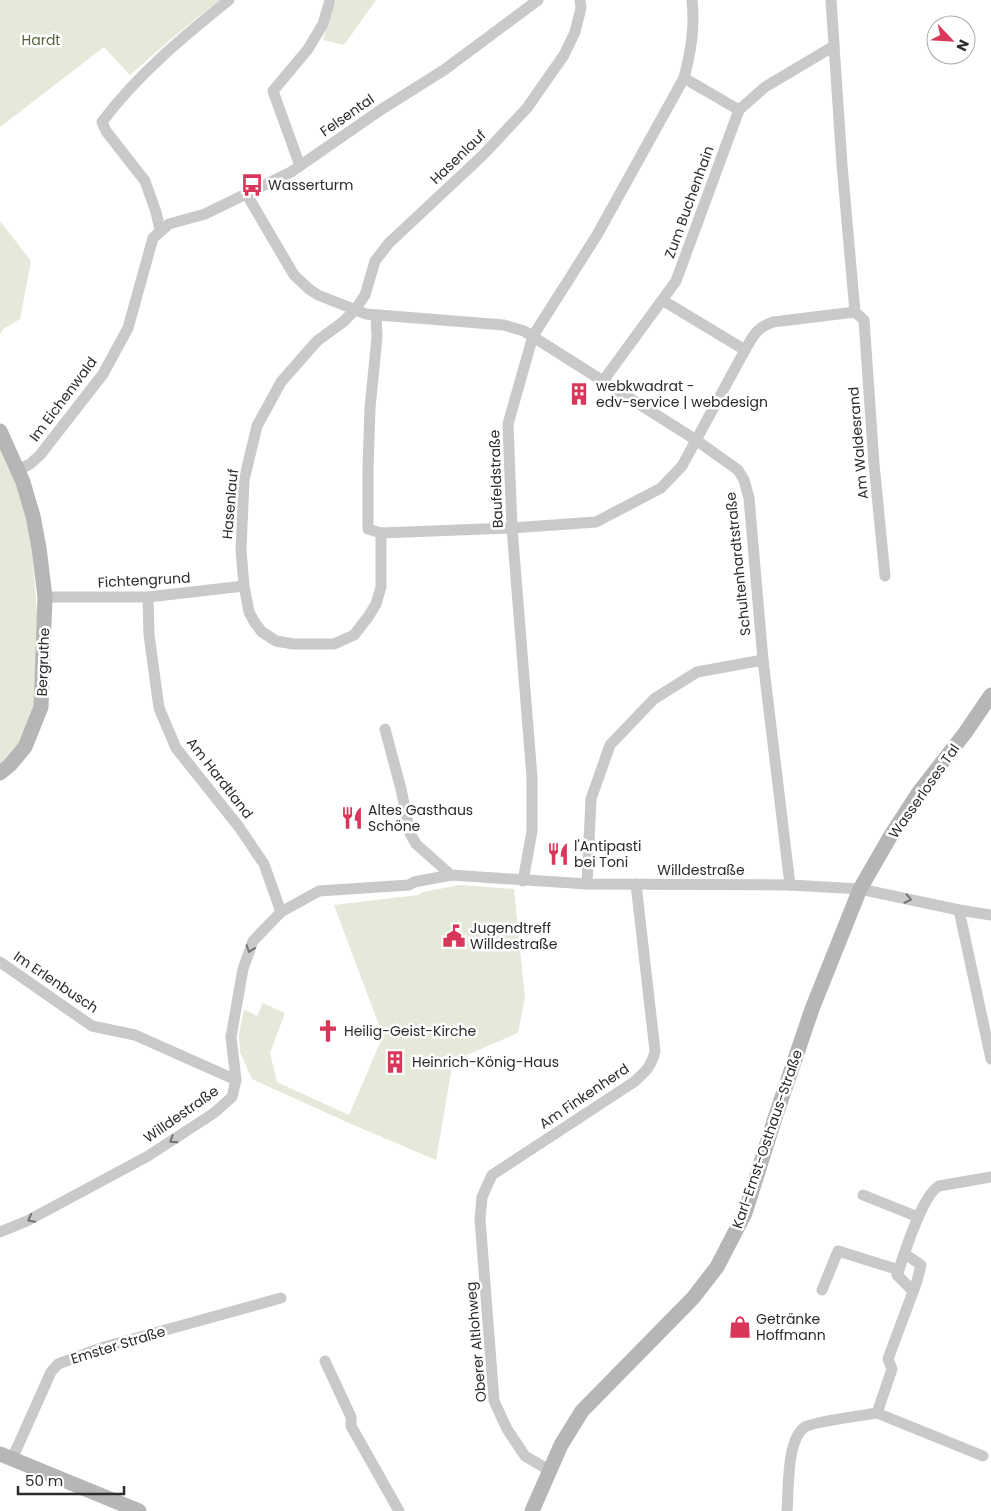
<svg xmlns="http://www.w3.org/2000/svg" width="991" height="1511" viewBox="0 0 991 1511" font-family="Poppins,sans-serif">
	<rect width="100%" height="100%" fill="#fff"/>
	<g fill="#e4e9da">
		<polygon points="0,0 220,0 177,34 130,75 104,47 0,127"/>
		<polygon points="336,0 376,0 344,45 323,40"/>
		<polygon points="0,221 31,261 20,319 3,329 0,334"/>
		<polygon points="0,448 6,459 23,501 31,536 38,626 35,706 21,743 0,768"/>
		<polygon points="460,885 514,889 525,998 518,1033 453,1061 436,1160 351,1124 252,1079 240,1052 239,1034 244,1009 257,1016 263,1003 285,1013 270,1053 277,1082 349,1115 383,1036 334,905 418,895 423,892"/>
	</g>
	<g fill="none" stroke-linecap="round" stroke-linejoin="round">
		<g stroke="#c9c9c9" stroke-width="11">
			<polyline points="831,0 842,165 855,312 864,320 874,464 885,576"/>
			<polyline points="684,78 739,110"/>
			<polyline points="300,166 273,91 308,49 323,24 330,0"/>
			<polyline points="247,195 294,275 309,289 318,295 366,314 504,325 524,331 696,440 738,470 744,480 749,498 763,660 790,885"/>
			<path d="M 160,230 L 156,212 L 145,181 L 106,131 L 102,122 C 137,75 183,37 229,0"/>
			<polyline points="662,300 745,350"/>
			<polyline points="376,316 377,337 370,408 368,468 368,529 381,533 381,587 376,604 368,617 354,635 334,644 293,644 276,641 262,632 255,623 249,612 244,586 241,550 244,480 257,426 281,382 317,341 343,322 355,310 365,295 375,261 389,243 483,155 527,108 564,55 575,32 581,8 580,0"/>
			<polyline points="603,381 676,281 739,110 765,87 834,46"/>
			<polyline points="18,470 30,464 40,455 103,374 128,328 153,238 169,224 205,214 291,172 382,109 444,70 538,0"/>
			<path d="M 381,533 L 512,528 L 596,522 L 661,488 L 682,466 L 745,350 C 754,335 756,328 773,322 L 855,312"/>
			<polyline points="45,597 148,597 244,586"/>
			<polyline points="148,597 149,635 159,708 176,748 239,827 264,864 281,912"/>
			<polyline points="385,729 401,789 410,833 416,844 451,875"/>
			<path d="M 523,881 L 532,831 L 532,777 L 512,528 L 508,424 L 533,336 L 597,235 L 684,78 C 691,51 695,27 692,0"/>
			<polyline points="587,884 591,799 610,745 654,699 697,672 763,660"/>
			<polyline points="959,910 991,1059"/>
			<polyline points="0,962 92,1026 135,1035 236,1080"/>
			<polyline points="863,1195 918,1217"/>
			<polyline points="0,1232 27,1221 148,1156 214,1113 232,1097 236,1080 231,1037 243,969 253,941 281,912 319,891 409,885 414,882 451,875 587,884 790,885 860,889 959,910 991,915"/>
			<polyline points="822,1290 838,1251 899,1270"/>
			<path d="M 913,1291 L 897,1275 C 904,1255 922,1195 939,1186 L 991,1177"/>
			<polyline points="325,1361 351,1417 351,1426 399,1511"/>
			<polyline points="877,1413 983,1456"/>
			<polyline points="12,1459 51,1372 58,1364 104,1347 281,1298"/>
			<path d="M 549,1470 L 525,1456 L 507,1429 L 494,1401 L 480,1219 L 482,1197 L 492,1175 L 634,1082 C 645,1072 652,1066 655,1051 L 636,884"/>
			<path d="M 787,1511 C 789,1489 786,1440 805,1427 C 812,1422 865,1415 877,1413 L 892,1369 L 888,1359 L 917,1281 L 921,1265 L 905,1254"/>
		</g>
		<g stroke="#b6b6b6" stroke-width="15">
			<polyline points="0,431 23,482 33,516 39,548 45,597 41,707 25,747 10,765 0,773"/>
			<polyline points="0,1454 139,1511"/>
			<polyline points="532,1511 561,1445 582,1411 693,1298 717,1267 745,1213 775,1118 812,1009 860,889 891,835 919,792 965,733 991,695"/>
		</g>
	</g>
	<defs><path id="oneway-chevron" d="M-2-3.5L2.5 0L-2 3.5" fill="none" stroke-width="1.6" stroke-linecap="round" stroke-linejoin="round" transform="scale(1.25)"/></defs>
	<g stroke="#737373">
		<use href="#oneway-chevron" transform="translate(908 899) rotate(12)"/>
		<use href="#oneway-chevron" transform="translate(250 949) rotate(110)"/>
		<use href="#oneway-chevron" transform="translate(173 1140) rotate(147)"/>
		<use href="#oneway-chevron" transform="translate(31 1219) rotate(153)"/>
	</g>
	<defs>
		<symbol id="bus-bare" viewBox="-9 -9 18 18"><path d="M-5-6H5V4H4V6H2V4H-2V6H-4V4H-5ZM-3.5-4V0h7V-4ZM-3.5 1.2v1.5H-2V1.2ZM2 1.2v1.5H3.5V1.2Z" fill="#d9375a" stroke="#fff" stroke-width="2.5" paint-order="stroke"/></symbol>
		<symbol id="building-bare" viewBox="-9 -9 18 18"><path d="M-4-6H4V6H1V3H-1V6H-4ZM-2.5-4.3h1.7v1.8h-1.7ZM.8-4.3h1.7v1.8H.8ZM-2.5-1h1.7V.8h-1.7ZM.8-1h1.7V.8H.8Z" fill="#d9375a" stroke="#fff" stroke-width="2.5" paint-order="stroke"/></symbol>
		<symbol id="restaurant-bare" viewBox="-9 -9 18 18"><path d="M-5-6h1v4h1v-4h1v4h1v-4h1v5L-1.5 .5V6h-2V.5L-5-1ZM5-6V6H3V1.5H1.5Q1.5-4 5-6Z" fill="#d9375a" stroke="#fff" stroke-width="2.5" paint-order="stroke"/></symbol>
		<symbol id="civic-bare" viewBox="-9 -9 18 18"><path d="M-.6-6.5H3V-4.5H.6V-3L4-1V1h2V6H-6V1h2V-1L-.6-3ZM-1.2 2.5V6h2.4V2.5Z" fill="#d9375a" stroke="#fff" stroke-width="2.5" paint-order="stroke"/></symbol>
		<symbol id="church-bare" viewBox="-9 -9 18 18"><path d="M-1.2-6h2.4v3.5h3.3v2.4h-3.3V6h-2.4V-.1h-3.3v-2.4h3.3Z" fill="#d9375a" stroke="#fff" stroke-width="2.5" paint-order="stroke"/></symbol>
		<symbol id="shop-bare" viewBox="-9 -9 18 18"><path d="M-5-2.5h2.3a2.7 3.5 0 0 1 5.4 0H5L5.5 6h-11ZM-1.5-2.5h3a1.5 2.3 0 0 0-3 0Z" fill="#d9375a" stroke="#fff" stroke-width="2.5" paint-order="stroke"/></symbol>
	</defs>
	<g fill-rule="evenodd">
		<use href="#bus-bare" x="236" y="169" width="32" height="32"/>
		<use href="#building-bare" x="563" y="378" width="32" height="32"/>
		<use href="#restaurant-bare" x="336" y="802" width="32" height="32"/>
		<use href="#restaurant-bare" x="542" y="838" width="32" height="32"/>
		<use href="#civic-bare" x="438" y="920" width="32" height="32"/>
		<use href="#church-bare" x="312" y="1015" width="32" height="32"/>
		<use href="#building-bare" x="379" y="1046" width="32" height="32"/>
		<use href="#shop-bare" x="724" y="1311" width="32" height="32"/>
	</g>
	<g text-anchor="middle" stroke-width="5" stroke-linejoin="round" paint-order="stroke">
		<g font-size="14" fill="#55643c" stroke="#fff">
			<text x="41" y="45">Hardt</text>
		</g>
		<g font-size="14" fill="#2c2c2c" stroke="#fff">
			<text transform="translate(347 115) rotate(-35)" y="5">Felsental</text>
			<text transform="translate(458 157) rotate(-44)" y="5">Hasenlauf</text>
			<text transform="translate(689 202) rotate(-70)" y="5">Zum Buchenhain</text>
			<text transform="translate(63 399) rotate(-53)" y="5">Im Eichenwald</text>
			<text transform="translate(858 443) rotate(-95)" y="5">Am Waldesrand</text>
			<text transform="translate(496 479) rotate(-92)" y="5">Baufeldstraße</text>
			<text transform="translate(230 504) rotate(-85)" y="5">Hasenlauf</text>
			<text transform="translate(738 564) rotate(-96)" y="5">Schultenhardtstraße</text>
			<text transform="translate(144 580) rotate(-3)" y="5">Fichtengrund</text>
			<text transform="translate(43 662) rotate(-88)" y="5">Bergruthe</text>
			<text transform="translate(220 778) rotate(52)" y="5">Am Hardtland</text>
			<text transform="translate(924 791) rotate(-55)" y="5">Wasserloses Tal</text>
			<text x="701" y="875">Willdestraße</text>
			<text transform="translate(56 982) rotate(34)" y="5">Im Erlenbusch</text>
			<text transform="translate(584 1096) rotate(-34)" y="5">Am Finkenherd</text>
			<text transform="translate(181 1114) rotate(-35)" y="5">Willdestraße</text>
			<text transform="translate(767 1139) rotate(-71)" y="5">Karl-Ernst-Osthaus-Straße</text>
			<text transform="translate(476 1342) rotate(-95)" y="5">Oberer Altlohweg</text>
			<text transform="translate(118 1345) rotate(-17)" y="5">Emster Straße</text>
		</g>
		<g font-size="14" fill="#2c2c2c" stroke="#fff" text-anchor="start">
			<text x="268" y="190">Wasserturm</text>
			<text x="596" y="391">webkwadrat -<tspan x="596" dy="16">edv-service | webdesign</tspan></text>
			<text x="368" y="815">Altes Gasthaus<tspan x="368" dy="16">Schöne</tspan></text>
			<text x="574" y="851">l'Antipasti<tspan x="574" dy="16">bei Toni</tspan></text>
			<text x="470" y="933">Jugendtreff<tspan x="470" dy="16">Willdestraße</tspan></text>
			<text x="344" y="1036">Heilig-Geist-Kirche</text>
			<text x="412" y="1067">Heinrich-König-Haus</text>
			<text x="756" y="1324">Getränke<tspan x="756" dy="16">Hoffmann</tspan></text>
		</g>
	</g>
	<g transform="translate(951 40) rotate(115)"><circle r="24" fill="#ffffff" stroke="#ababab"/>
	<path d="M0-4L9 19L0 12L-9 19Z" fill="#d9375a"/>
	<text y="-8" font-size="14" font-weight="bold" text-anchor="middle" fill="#2c2c2c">N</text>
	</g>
	<path d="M18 1486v8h106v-8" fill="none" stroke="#2c2c2c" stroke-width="2.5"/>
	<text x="25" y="1486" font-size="15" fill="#2c2c2c" stroke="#ffffff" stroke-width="4" paint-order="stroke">50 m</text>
</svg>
